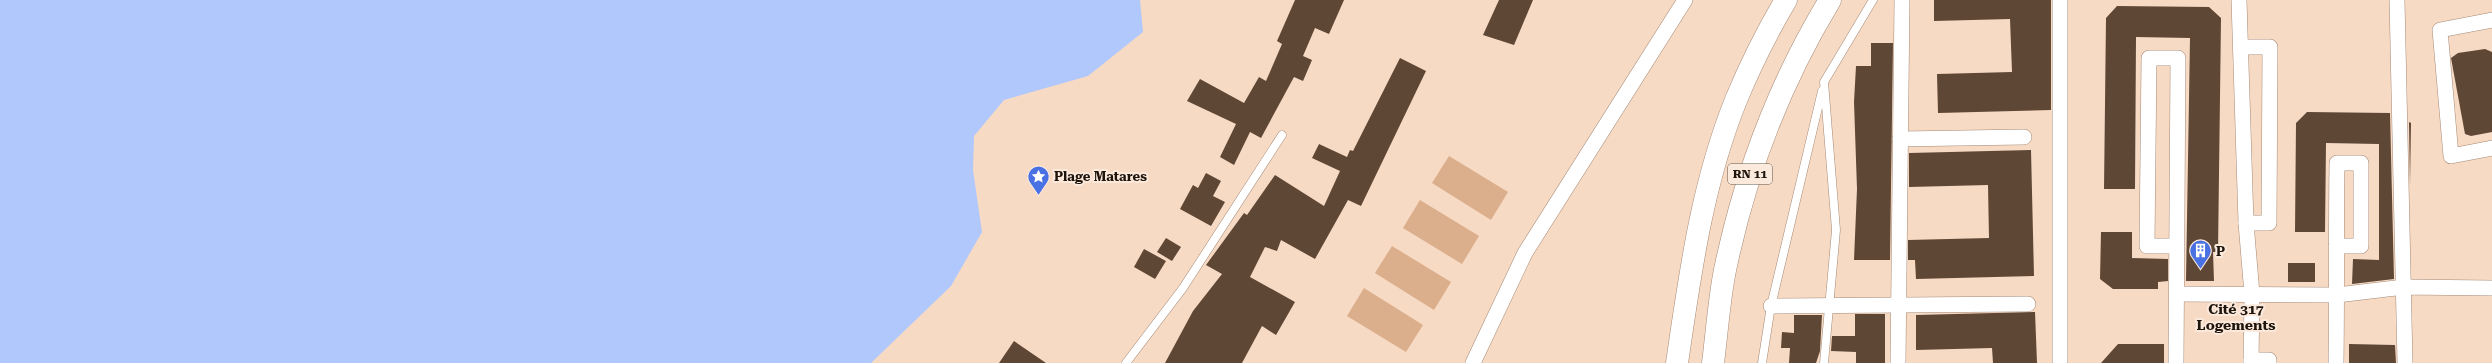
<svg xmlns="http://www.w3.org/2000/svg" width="2492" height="363" viewBox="0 0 2492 363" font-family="'Roboto Serif',serif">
	<rect width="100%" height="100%" fill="#f7dac4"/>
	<g fill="#dbae8c">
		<polygon points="1449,156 1508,192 1491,220 1432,183"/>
		<polygon points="1420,200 1479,236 1462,264 1403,228"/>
		<polygon points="1392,246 1451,282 1434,310 1375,273"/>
		<polygon points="1364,288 1423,325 1406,352 1347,316"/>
	</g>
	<polygon fill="#b1c8fc" points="0,0 1140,0 1143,32 1088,76 1004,100 974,136 973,170 982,232 951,286 871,363 0,363"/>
	<g fill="#5e4735">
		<polygon points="1295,0 1344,0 1329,34 1315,28 1303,56 1312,60 1303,81 1294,77 1261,138 1250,132 1234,165 1220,157 1236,124 1187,101 1200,79 1244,103 1259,77 1266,81 1282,44 1277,41"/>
		<polygon points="1499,0 1533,0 1514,45 1483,35"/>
		<polygon points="1934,0 2051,0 2051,110 1938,113 1937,74 2012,72 2010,19 1934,21"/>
		<polygon points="2117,6 2209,7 2221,18 2218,252 2213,252 2214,281 2186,281 2190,38 2136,37 2135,189 2104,189 2106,18"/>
		<polygon points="1871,43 1893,43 1890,260 1854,260 1857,189 1854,102 1856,66 1871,66"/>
		<polygon points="2485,49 2492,52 2492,132 2471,136 2465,134 2451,58 2458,53"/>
		<polygon points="1400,58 1426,71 1361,206 1348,200 1315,259 1281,240 1277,251 1265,247 1250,277 1295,302 1276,335 1262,326 1242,363 1165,363 1193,311 1222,274 1206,265 1244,213 1247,215 1275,175 1324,206 1340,171 1312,158 1319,144 1347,157 1350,150 1353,151"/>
		<polygon points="2307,112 2390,113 2394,279 2352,284 2353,259 2379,260 2379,144 2326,143 2325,232 2295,232 2296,123"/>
		<polygon points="2409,122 2411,123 2410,185"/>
		<polygon points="2031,150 2034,276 1916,279 1915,260 1908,260 1908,240 1989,238 1988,185 1909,187 1909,153"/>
		<polygon points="1206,173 1221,181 1213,196 1225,202 1211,226 1180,209 1193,185 1198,188"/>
		<polygon points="2101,232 2132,232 2132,258 2168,259 2168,281 2158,282 2158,289 2113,289 2100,279"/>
		<polygon points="1166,238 1181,247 1172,261 1157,252"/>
		<polygon points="1144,249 1166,261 1155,279 1134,267"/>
		<rect x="2288" y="263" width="27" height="19"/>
		<polygon points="2035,312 2037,363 1993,363 1992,348 1916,350 1916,315"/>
		<polygon points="1855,314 1885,314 1885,363 1856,363 1856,352 1831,351 1832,336 1855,336"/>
		<polygon points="1794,315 1822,315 1820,351 1816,363 1789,363 1790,348 1781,348 1782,332 1794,333"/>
		<polygon points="1014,341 1046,363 999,363"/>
		<polygon points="2118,344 2164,344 2164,363 2101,363"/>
		<polygon points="2349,344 2395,345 2396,363 2349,363"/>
	</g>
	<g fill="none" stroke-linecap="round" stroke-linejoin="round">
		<defs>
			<g id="service">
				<polyline points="1126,363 1183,288 1282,135"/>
				<polyline points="1762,363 1771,306 1822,91"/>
				<polyline points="1824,363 1836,230 1824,82 1873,0"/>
			</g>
			<g id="minor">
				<polyline points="2060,0 2060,363"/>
				<polyline points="2239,0 2246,223 2252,294 2251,363"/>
				<polyline points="2397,0 2405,363"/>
				<polyline points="2492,20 2440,30 2451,156 2492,148"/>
				<polyline points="2241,47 2270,47 2269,223 2246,223"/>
				<polyline points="1900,139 2024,137"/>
				<polyline points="2178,294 2337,295 2404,287 2492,288"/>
				<polyline points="1771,306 2028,304"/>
				<polyline points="2251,360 2269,360 2269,363"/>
				<polyline points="1473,363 1525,253 1685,0"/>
				<polyline points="1898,363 1902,0"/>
				<polyline points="2176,363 2178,58 2149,58 2147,246 2177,246"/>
				<path d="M 2336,363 C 2337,296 2336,229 2337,163 L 2361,163 L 2361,246 L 2336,246"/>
			</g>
			<g id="trunk">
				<path d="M 1677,363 C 1690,274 1702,184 1736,100 C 1750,66 1767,32 1786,0"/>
				<path d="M 1713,363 C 1717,332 1719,300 1725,270 C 1745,174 1779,84 1830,0"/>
			</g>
		</defs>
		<use href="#service" stroke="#a48976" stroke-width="9"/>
		<use href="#minor" stroke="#a48976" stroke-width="16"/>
		<use href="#trunk" stroke="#a48976" stroke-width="23"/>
		<use href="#service" stroke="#fff" stroke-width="8"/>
		<use href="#minor" stroke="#fff" stroke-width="15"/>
		<use href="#trunk" stroke="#fff" stroke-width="22"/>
	</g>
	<defs>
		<symbol id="sight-pin" viewBox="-11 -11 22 30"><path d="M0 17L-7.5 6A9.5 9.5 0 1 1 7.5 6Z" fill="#4971e4" stroke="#fbe9dc"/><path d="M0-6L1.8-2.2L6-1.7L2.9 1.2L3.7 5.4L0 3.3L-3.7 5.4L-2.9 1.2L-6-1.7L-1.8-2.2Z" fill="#fff"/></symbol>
		<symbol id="building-pin" viewBox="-11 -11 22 30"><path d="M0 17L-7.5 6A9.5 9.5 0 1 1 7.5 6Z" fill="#4971e4" stroke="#fbe9dc"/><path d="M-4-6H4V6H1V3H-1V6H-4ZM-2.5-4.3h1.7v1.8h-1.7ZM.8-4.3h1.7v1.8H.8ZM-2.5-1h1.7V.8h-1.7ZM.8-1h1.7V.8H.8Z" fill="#fff"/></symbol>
	</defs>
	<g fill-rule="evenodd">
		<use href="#sight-pin" x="1026" y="164" width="25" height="34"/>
		<use href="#building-pin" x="2188" y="238" width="25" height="34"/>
	</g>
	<g text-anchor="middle" stroke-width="4" stroke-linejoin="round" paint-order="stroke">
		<rect fill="#fbe9dc" stroke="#60554b" stroke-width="1" x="1728" y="164" width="44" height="20" rx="3"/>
		<g font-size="12" font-weight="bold" fill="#1e150d">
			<text x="1750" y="178">RN 11</text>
		</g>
		<g font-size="13" font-weight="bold" fill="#1e150d" stroke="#fbe9dc" text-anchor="start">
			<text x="1054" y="181">Plage Matares</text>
			<text x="2216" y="256">P</text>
		</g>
		<g font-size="14" font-weight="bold" fill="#1e150d" stroke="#fbe9dc">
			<text x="2236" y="314">Cité 317<tspan x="2236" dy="16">Logements</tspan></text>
		</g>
	</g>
</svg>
